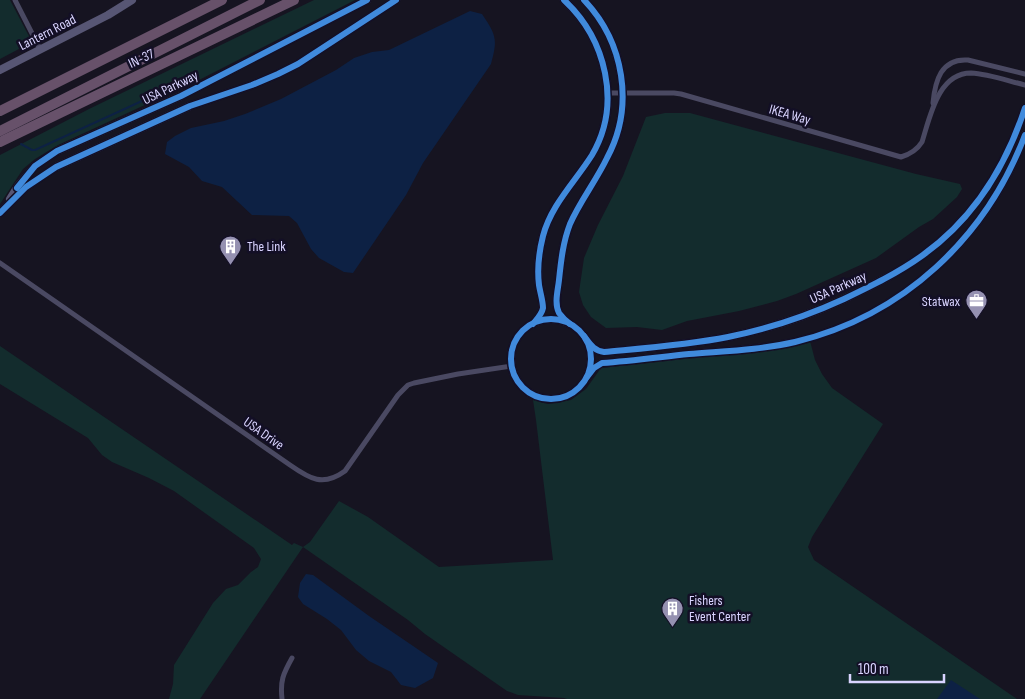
<svg xmlns="http://www.w3.org/2000/svg" width="1025" height="699" viewBox="0 0 1025 699" font-family="'Sofia Sans Condensed',sans-serif">
	<rect width="100%" height="100%" fill="#161421"/>
	<g fill="#132c2d">
		<polygon points="0,0 10,0 32,42 0,59"/>
		<polygon points="314,0 355,0 199,80 58,145 35,159 23,169 0,204 0,155 89,109"/>
		<polygon points="665,113 690,113 916,174 960,184 962,189 957,197 933,219 919,227 876,258 796,294 777,301 739,311 687,321 662,330 637,327 606,328 591,317 583,305 579,292 584,258 598,225 623,176 646,117"/>
		<polygon points="810,341 815,360 822,374 832,388 883,424 812,537 808,547 814,560 1017,699 567,699 564,698 518,695 507,691 425,634 408,620 303,547 200,699 169,699 173,684 174,665 213,603 226,589 238,585 251,572 258,567 261,559 254,548 174,491 149,478 112,462 102,455 88,438 0,384 0,346 292,545 294,543 303,547 310,542 339,501 368,517 439,567 553,560 536,420 533,400 548,404 571,400 586,389 601,368 728,354"/>
	</g>
	<g fill="#0d2144">
		<path d="M 470,11 L 482,14 C 496,35 498,39 491,64 L 423,163 L 406,195 L 353,273 L 344,272 L 319,258 L 311,249 L 297,223 L 289,216 L 252,215 L 222,187 L 202,181 L 189,167 L 165,154 L 167,142 L 175,136 L 191,128 L 224,121 L 245,114 L 281,99 L 336,70 L 354,58 L 372,52 L 389,50 Z"/>
		<polygon points="306,574 313,575 369,616 438,663 433,678 415,688 401,685 391,672 369,661 356,650 341,630 327,619 303,604 298,597 300,583"/>
		<polygon points="951,680 980,699 937,699"/>
	</g>
	<g fill="none" stroke-linecap="round" stroke-linejoin="round">
		<polyline stroke="#0d2144" stroke-width="2" points="21,144 32,150 35,150 142,101"/>
		<g stroke="#4a4962" stroke-width="5">
			<polyline points="15,0 40,49"/>
			<path d="M 608,93 L 674,93 L 681,94 L 901,157 C 911,154 917,150 922,142 C 930,117 938,73 971,73 C 989,74 1008,81 1025,85"/>
			<path d="M 933,103 C 935,81 941,58 968,60 L 1025,74"/>
			<path d="M 0,263 L 290,465 C 310,479 323,487 345,471 L 398,395 L 408,385 L 414,383 L 458,374 L 512,366"/>
			<path d="M 282,699 C 280,681 283,674 292,658"/>
		</g>
		<g stroke="#575674" stroke-width="8">
			<polyline points="0,70 108,15 132,0"/>
			<polyline points="10,199 18,186 35,166 57,151 181,96 367,0"/>
			<polyline points="0,213 26,187 56,167 190,106 252,85 278,74 298,64 396,0"/>
			<circle cx="551" cy="359" r="40"/>
			<path d="M 533,324 C 537,319 542,314 543,308 C 543,301 540,292 539,285 C 537,269 539,252 543,236 C 551,205 575,182 592,155 C 622,104 606,39 564,0"/>
			<path d="M 570,324 C 566,321 562,317 559,313 C 554,303 558,290 559,280 C 561,261 563,242 570,224 C 580,201 596,181 607,158 C 635,106 624,42 584,0"/>
			<path d="M 584,336 C 590,344 594,351 604,352 C 646,348 687,345 728,337 C 768,329 807,316 844,299 C 871,286 898,273 923,255 C 973,219 1006,166 1025,108"/>
			<path d="M 587,377 L 594,368 L 602,363 C 631,361 660,357 689,354 C 724,351 760,350 795,342 C 903,316 986,238 1025,135"/>
		</g>
		<g stroke="#67516a" stroke-width="10">
			<polyline points="0,111 222,0"/>
			<polyline points="0,131 260,0"/>
			<polyline points="0,142 294,0"/>
		</g>
		<defs>
			<g id="cycleway">
				<polyline points="17,188 35,166 57,151 181,96 367,0"/>
				<polyline points="0,213 26,187 56,167 190,106 252,85 278,74 298,64 396,0"/>
				<circle cx="551" cy="359" r="40"/>
				<path d="M 533,324 C 537,319 542,314 543,308 C 543,301 540,292 539,285 C 537,269 539,252 543,236 C 551,205 575,182 592,155 C 622,104 606,39 564,0"/>
				<path d="M 570,324 C 566,321 562,317 559,313 C 554,303 558,290 559,280 C 561,261 563,242 570,224 C 580,201 596,181 607,158 C 635,106 624,42 584,0"/>
				<path d="M 584,336 C 590,344 594,351 604,352 C 646,348 687,345 728,337 C 768,329 807,316 844,299 C 871,286 898,273 923,255 C 973,219 1006,166 1025,108"/>
				<path d="M 587,377 L 594,368 L 602,363 C 631,361 660,357 689,354 C 724,351 760,350 795,342 C 903,316 986,238 1025,135"/>
			</g>
		</defs>
		<use href="#cycleway" stroke="#130f26" stroke-width="9"/>
		<use href="#cycleway" stroke="#408adc" stroke-width="6"/>
	</g>
	<defs>
		<symbol id="building-pin" viewBox="-11 -11 22 30"><path d="M0 17L-7.5 6A9.5 9.5 0 1 1 7.5 6Z" fill="#9591b1" stroke="#130f26"/><path d="M-4-6H4V6H1V3H-1V6H-4ZM-2.5-4.3h1.7v1.8h-1.7ZM.8-4.3h1.7v1.8H.8ZM-2.5-1h1.7V.8h-1.7ZM.8-1h1.7V.8H.8Z" fill="#fff"/></symbol>
		<symbol id="office-pin" viewBox="-11 -11 22 30"><path d="M0 17L-7.5 6A9.5 9.5 0 1 1 7.5 6Z" fill="#9591b1" stroke="#130f26"/><path d="M-6-3h4V-5.5h4V-3h4V5H-6ZM-1-4.5V-3h2v-1.5ZM-6 0V1H6V0Z" fill="#fff"/></symbol>
	</defs>
	<g fill-rule="evenodd">
		<use href="#building-pin" x="218" y="234" width="25" height="34"/>
		<use href="#office-pin" x="964" y="288" width="25" height="34"/>
		<use href="#building-pin" x="660" y="596" width="25" height="34"/>
	</g>
	<g text-anchor="middle" stroke-width="5" stroke-linejoin="round" paint-order="stroke">
		<g font-size="14" fill="#d9d4ff" stroke="#130f26">
			<text transform="translate(47 32) rotate(-27)" y="5">Lantern Road</text>
			<text transform="translate(141 58) rotate(-25)" y="5">IN-37</text>
			<text transform="translate(170 87) rotate(-26)" y="5">USA Parkway</text>
			<text transform="translate(790 114) rotate(16)" y="5">IKEA Way</text>
			<text transform="translate(838 287) rotate(-24)" y="5">USA Parkway</text>
			<text transform="translate(264 433) rotate(35)" y="5">USA Drive</text>
		</g>
		<g font-size="14" fill="#d9d4ff" stroke="#130f26" text-anchor="start">
			<text x="247" y="251">The Link</text>
			<text x="960" y="306" text-anchor="end">Statwax</text>
			<text x="689" y="605">Fishers<tspan x="689" dy="16">Event Center</tspan></text>
		</g>
	</g>
	<path d="M850 674v8h94v-8" fill="none" stroke="#d9d4ff" stroke-width="2.5"/>
	<text x="858" y="674" font-size="15" fill="#d9d4ff" stroke="#130f26" stroke-width="4" paint-order="stroke">100 m</text>
</svg>
